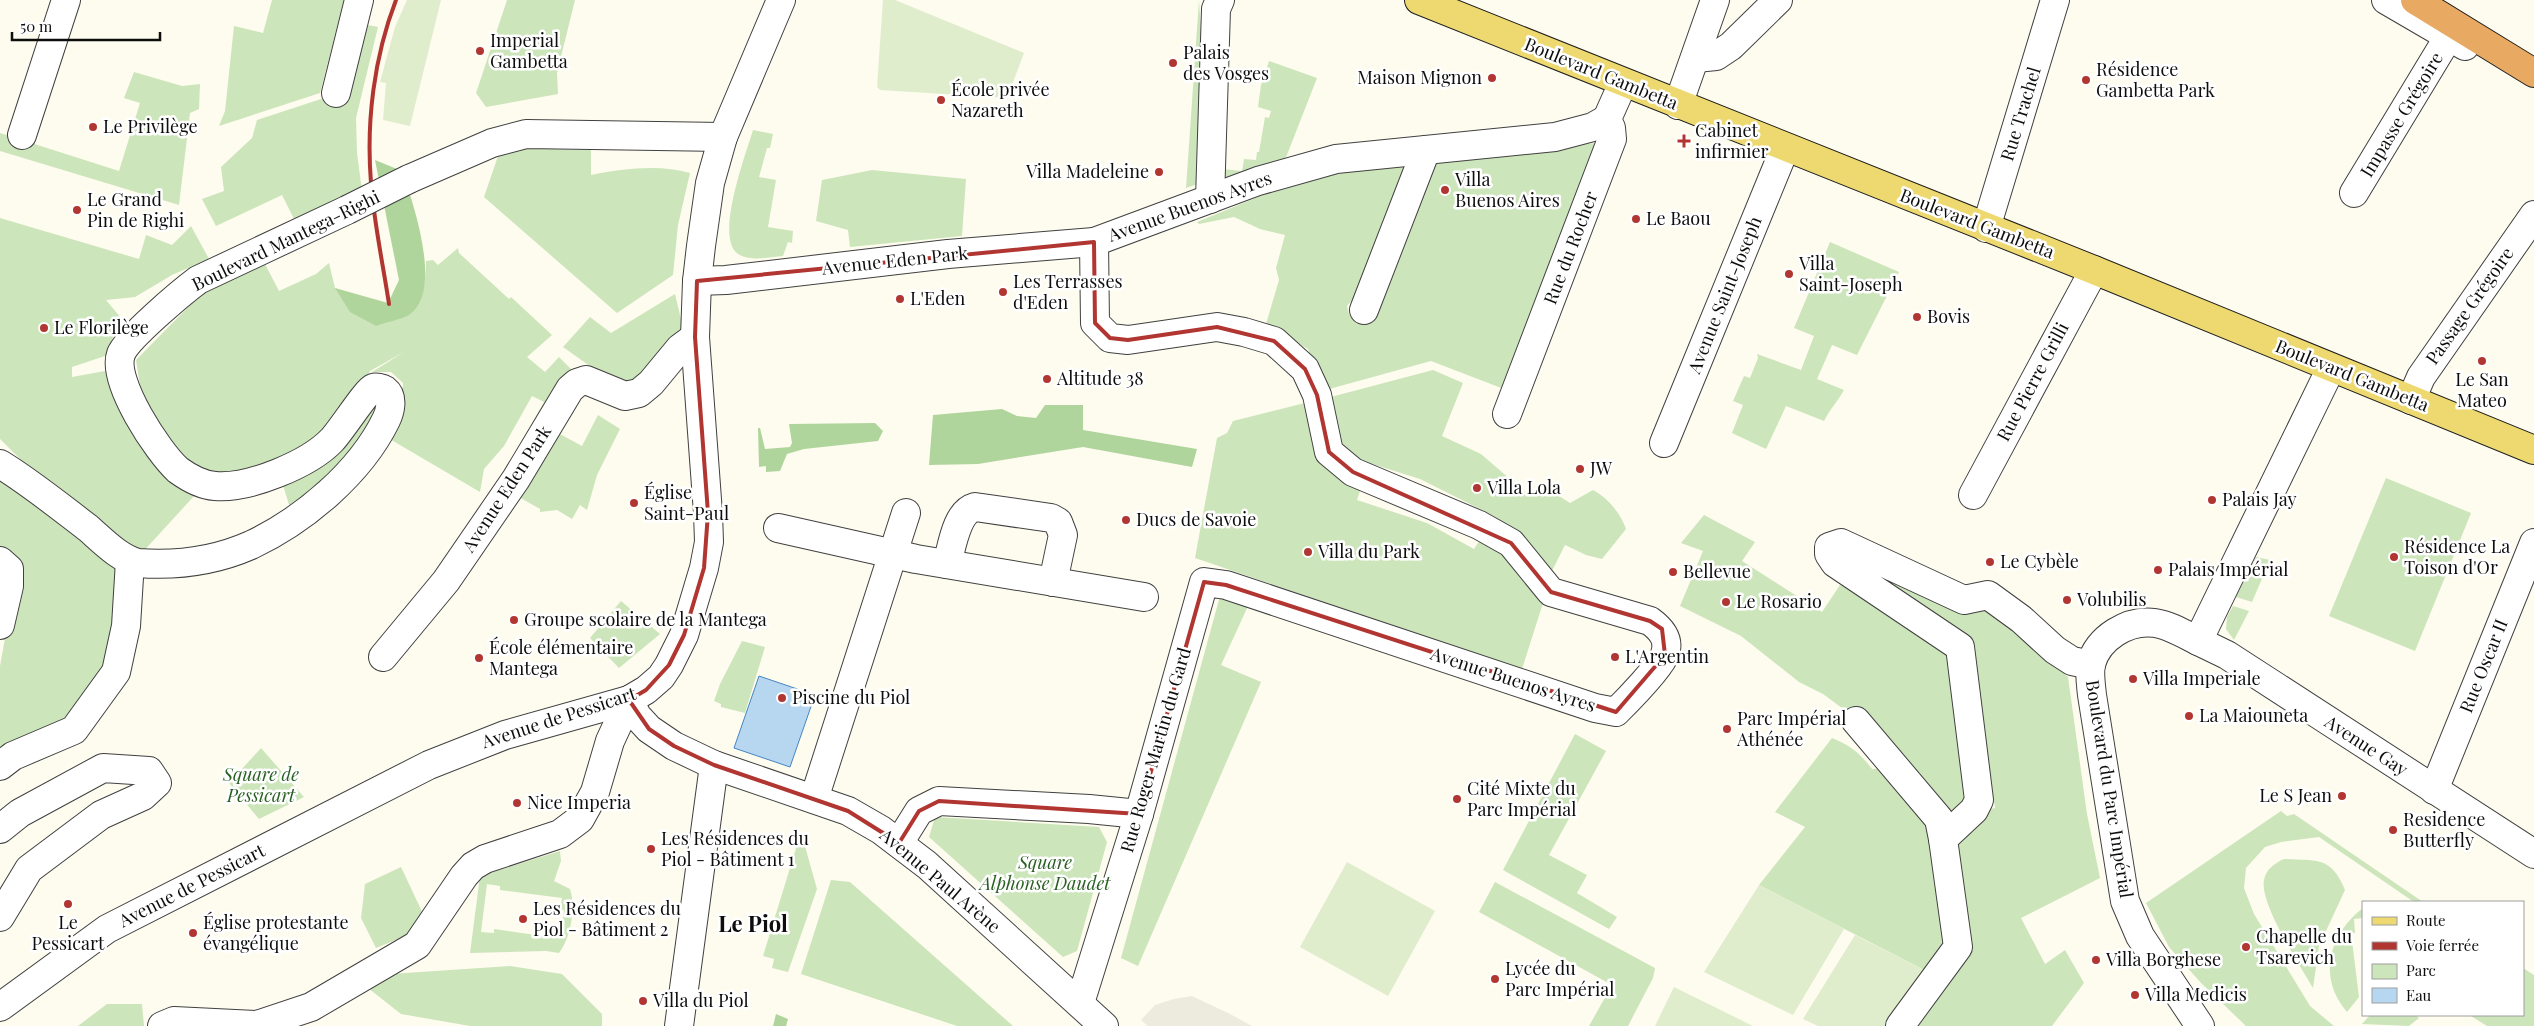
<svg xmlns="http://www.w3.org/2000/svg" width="2534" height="1026" viewBox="0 0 2534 1026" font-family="'Playfair Display',serif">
	<rect width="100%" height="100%" fill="#fefcef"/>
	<g fill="#cde5bb" fill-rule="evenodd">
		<polygon points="272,0 344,0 320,93 219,126 225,111 234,26 263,33"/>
		<polygon points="507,0 575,0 557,73 558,94 486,107 476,93"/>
		<polygon points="1199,0 1207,125 1203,182 1186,188"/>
		<polygon points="368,25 378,27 356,118 357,153 362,191 295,221 282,195 216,226 202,199 224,191 221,167 252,138 257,120 324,98 348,100"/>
		<polygon points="1269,61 1317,78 1283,165 1225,188 1223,169 1242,171 1244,159 1256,160 1257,152 1259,152 1265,117 1269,118 1271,111 1258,107 1261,85"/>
		<polygon points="134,72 182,86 200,84 199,109 190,113 179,205 0,151 0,133 119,171 140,103 124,98"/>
		<path d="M 753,130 L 773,134 L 770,148 L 767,148 L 759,177 L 776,180 L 768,227 L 793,231 L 792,243 L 788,242 L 783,256 C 769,257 751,262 738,254 C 714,238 746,154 753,130 Z"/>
		<polygon points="1596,143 1509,391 1431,361 1322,391 1308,349 1266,324 1279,280 1276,268 1285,235 1260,229 1234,217 1199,224 1197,222 1321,171 1336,174 1405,161 1411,164 1357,294 1347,306 1349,314 1355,319 1431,160"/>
		<path d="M 515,148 L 591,150 L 591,175 C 622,169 659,164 690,173 L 678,225 L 673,275 L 617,313 L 484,197 L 499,153 Z"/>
		<polygon points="872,170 966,179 962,236 850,247 848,230 816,221 822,180"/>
		<path d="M 0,218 L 139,259 L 146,235 L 172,245 L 191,226 L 209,259 L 172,275 L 135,297 L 106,300 L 121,318 L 105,356 L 72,367 L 72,377 L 105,371 C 126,416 153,465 194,496 L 140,555 L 28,467 L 0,439 Z"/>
		<path d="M 1830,242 L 1899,272 L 1857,355 L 1832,345 L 1817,379 L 1844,390 C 1838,401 1830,409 1824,421 L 1786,406 L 1766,449 L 1732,433 L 1743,405 L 1733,401 L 1744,376 L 1750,378 L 1758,358 L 1757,354 L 1801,370 L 1814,336 L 1794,328 Z"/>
		<path d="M 458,248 L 459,253 L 509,299 L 511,297 L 552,335 L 527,357 L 545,372 L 559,357 L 575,373 L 491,496 L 544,402 L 532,396 L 504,446 L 484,469 L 480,492 L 388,438 L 401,408 L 403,383 L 391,372 L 372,372 L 404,352 L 370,371 L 344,415 L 298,454 L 236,477 L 208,478 L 172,448 L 143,405 L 136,360 L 204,291 L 264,262 L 279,291 L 316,274 L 329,263 L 335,288 L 409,315 C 423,300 426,281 426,261 L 433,260 L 438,265 Z"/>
		<polygon points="675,294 683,328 634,383 615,384 563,347 590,317 611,333"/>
		<path d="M 1433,370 L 1463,383 L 1442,436 L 1481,454 L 1525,492 L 1534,493 L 1548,489 L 1570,503 L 1593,490 C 1607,497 1621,514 1626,529 L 1602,559 L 1586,555 L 1565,545 L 1552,571 L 1534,556 L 1519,534 L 1494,516 L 1420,479 L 1353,458 L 1339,443 L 1327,398 Z"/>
		<polygon points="376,402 378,408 343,465 290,508 283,485 323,464 357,431"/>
		<polygon points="1305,403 1361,487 1357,500 1427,523 1474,549 1483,535 1506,549 1543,603 1522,669 1195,558 1217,438 1227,433 1233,421"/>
		<polygon points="598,415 620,429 597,475 587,510 580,505 572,519 557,510 540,512 540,509 519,497 558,433 582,446"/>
		<polygon points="0,478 123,571 114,662 79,717 0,751 0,666 16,577 0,556"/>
		<polygon points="2386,478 2471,513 2415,651 2329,616"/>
		<polygon points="1704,515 1755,542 1742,561 1822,612 1840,585 1859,592 1955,650 1971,797 1956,820 1865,725 1823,694 1799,682 1741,636 1680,606 1703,551 1681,543"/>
		<polygon points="1845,553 1998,612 2068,677 2087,814 2100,878 2021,918 2045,964 2065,950 2084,983 2052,1026 1908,1026 1961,954 1949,849 1985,810 1995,808 1970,650"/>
		<polygon points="2256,557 2270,560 2252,602 2236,597"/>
		<polygon points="1220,596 1248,606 1221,665 1261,682 1138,966 1121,958"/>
		<polygon points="621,601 660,634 619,668 590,638"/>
		<polygon points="2233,606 2249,611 2234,640 2226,629 2227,617"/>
		<polygon points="742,641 765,647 745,713 721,707 721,704 714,701 720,684"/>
		<polygon points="1575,734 1606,751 1549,855 1587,875 1577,893 1617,917 1609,929 1503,870"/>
		<path d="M 1832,738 C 1850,745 1861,754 1872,769 L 1886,768 L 1936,824 L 1945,948 L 1928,972 L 1759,885 L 1805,827 L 1775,812 Z"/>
		<polygon points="261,748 304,797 259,819 229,783"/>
		<polygon points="2281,811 2287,816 2294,814 2423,902 2414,902 2319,837 2281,842 2265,847 2246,868 2244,888 2254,914 2310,1006 2334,1026 2246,1026 2201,983 2169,947 2146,903"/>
		<polygon points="935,817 1099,827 1107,842 1077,951 1063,957 929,837"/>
		<polygon points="801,832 817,889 788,972 772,968 774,959 763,956"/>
		<path d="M 560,851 L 561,861 L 554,881 L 570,889 C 576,907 571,938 559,953 L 546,951 L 470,953 L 480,876 ZM 487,884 L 500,886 L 500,890 L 562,898 L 560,909 L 564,910 L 562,929 L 558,928 L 556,938 L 494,929 L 494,933 L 481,932 Z"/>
		<path d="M 2284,859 C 2317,861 2331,856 2345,890 L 2319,946 L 2313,988 C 2301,967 2259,903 2264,880 C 2266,869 2275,863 2284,859 Z"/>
		<polygon points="401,867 425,918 408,935 376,948 361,918 365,884"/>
		<polygon points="831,880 850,882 1013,1026 957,1026 801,974"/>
		<polygon points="1495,882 1655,968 1653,978 1628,1026 1589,1026 1612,985 1479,912"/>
		<path d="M 2363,908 L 2363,918 L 2354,919 L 2355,933 L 2351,933 L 2359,997 L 2347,1012 C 2317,977 2329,934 2363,908 Z"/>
		<polygon points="510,966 562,974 602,1014 602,1026 470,1026 401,1014 368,988 390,974"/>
		<polygon points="2523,968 2534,975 2534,1026 2487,1026 2471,1016 2523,1015"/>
		<polygon points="107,1004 142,1004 144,1026 78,1026"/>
		<polygon points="2370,1015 2415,1015 2419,1018 2409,1026 2362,1024"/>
	</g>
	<g fill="#b0d59c">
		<path d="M 375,160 L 402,171 C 413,202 444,292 409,315 C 400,320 386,322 376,326 L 350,312 L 335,288 L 388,303 L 399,280 Z"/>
		<polygon points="1045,405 1083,405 1083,430 1197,449 1192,467 1083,447 978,464 929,465 933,415 1002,409 1017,416 1036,418"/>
		<polygon points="875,423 883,431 878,441 804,449 787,454 780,471 766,472 766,466 759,467 758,428 760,428 765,449 790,447 792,443 789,424"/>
		<polygon points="776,1014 788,1019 786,1026 773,1026"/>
	</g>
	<g fill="#dfedcc">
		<polygon points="407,0 441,0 410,126 383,120 386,83 380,82 395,27"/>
		<polygon points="883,0 895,0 1024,53 1007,98 880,90 877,87"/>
		<polygon points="1347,862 1435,911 1388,996 1300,947"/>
		<polygon points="1759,885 1844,929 1793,1015 1704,972"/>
		<polygon points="1855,935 1928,972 1888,1026 1818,1026 1803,1019"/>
		<polygon points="1674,987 1753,1026 1655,1026"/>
	</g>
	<polygon fill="#edeade" points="1192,996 1230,1014 1252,1026 1148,1026 1141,1020 1155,1005 1174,999"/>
	<polygon fill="#b7d7f1" stroke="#4585c2" points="759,676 815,695 790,767 734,748"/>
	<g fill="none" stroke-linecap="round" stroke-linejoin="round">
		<defs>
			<g id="minor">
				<polyline points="2386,0 2465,46"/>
				<polyline points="1696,58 1716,56 1731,46 1778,0"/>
				<polyline points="336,93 359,0"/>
				<polyline points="1678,105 1715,0"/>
				<polyline points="22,135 66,0"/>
				<polyline points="409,179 492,143 526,134 723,137"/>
				<polyline points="2354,193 2449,36"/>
				<polyline points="1210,199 1216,9 1220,0"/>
				<polyline points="1986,228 2055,0"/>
				<polyline points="697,281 726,280 948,254 1094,242"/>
				<polyline points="1364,310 1426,150"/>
				<polyline points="2411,400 2421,377 2534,215"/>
				<polyline points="1507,414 1612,139 1611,128 1607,119 1623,83"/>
				<polyline points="1664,443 1785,148"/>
				<path d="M 0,464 C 31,483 59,506 88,528 C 103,541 119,558 138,563 C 178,566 215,561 251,545 C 304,520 360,473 386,420 C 390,412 394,397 385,390 C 382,388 376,387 373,388 C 367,390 340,432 332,440 C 309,464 249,489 215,486 C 201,485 189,478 178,470 C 158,452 111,381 121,354 C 127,338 182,292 198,280 L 347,210"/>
				<polyline points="1973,495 2094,270"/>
				<polyline points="778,528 916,559 1144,597"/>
				<polyline points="0,561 9,569 9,586 0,625"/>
				<path d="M 947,564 C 952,547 956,512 975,507 L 1051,518 L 1058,522 L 1063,535 L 1053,582"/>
				<polyline points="2198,641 2227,655 2534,854"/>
				<polyline points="383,657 446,581 516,479 570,389 577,383 586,380 625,396 639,393 651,383 680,348 695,337"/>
				<polyline points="629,700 637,716 649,729 674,746 714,765 848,811 881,830 927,865 1104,1026"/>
				<polyline points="1856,721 1939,819 1943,839"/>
				<polyline points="0,766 13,756 74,730 116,672 126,626 130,561"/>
				<polyline points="2434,790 2534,543"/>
				<polyline points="814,799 906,513"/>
				<polyline points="0,829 20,813 103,768 149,771 157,783 143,796 101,815 29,869 0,917"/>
				<polyline points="899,843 919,811 939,801 1089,809 1139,814"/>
				<path d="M 1080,1003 L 1139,814 L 1204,582 L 1226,585 L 1595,708 L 1616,712 C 1625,703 1662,665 1665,654 C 1670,639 1661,629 1650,621 L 1551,592 L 1511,543 L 1479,525 L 1353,472 L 1329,452 L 1317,395 L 1305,369 L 1274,341 L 1244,332 L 1217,327 L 1128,340 L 1110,338 L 1095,323 L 1094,242 L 1258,181 L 1336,159 L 1555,137 L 1593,127 L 1607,119"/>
				<polyline points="0,1007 107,929 429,765 505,735 629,700 646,690 661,677 669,665 684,635 704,568 709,542 708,513 695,337 697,281 701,246 710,183 723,137 781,0"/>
				<polyline points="162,1026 174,1021 257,1025 311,1007 417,945 464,876 473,866 485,859 560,834 580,819 595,792 610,741 629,700"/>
				<polyline points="679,1026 714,765"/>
				<polyline points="1900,1026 1958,947 1943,839 1974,810 1979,800 1960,647 1835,563 1829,554 1829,547 1841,543 1964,600 1988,595 2021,619 2055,650 2072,661 2091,665"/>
				<path d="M 2200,1026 L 2140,936 L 2125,901 L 2092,695 C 2091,685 2089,673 2091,664 C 2098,638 2128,619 2155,623 C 2169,625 2184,634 2198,641 L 2331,368"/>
			</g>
			<polyline id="major" points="1419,0 2094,270 2534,450"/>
			<polyline id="highway" points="2415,0 2534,73"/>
		</defs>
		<use href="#minor" stroke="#404040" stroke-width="30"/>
		<use href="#major" stroke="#1e1e1e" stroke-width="30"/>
		<use href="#highway" stroke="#1e1e1e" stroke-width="30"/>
		<use href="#minor" stroke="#fff" stroke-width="28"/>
		<use href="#major" stroke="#edd96f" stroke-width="28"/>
		<use href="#highway" stroke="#e8aa62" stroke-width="28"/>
		<path stroke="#b13531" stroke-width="4" d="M 389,304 C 383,264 374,223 371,183 C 366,122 374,57 396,0"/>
		<defs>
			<polyline id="minor-bridge" points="347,210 409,179"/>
		</defs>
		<use href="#minor-bridge" stroke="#404040" stroke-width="30" stroke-linecap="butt"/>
		<use href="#minor-bridge" stroke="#fff" stroke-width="28"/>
	</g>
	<path fill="none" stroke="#b13531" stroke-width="4" stroke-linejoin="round" d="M 1094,242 L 1095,323 L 1110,338 L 1128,340 L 1217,327 L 1274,341 L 1305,369 L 1317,395 L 1329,452 L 1353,472 L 1511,543 L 1551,592 L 1650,621 L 1662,629 L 1665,655 L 1616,712 L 1226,585 L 1204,582 L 1139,814 L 939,801 L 919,811 L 899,843 L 848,811 L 714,765 L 674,746 L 649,729 L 629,700 L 646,690 L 669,665 L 684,635 L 704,568 L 708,513 L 695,337 L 697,281 Z"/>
	<g fill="#b13531" stroke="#fff" stroke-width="2">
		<circle cx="480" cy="51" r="5"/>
		<circle cx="1173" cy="63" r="5"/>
		<circle cx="1492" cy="78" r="5"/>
		<circle cx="2086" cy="80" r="5"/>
		<circle cx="941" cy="100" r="5"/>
		<circle cx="93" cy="127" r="5"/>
		<path d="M1681.5 133.5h5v5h5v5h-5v5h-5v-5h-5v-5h5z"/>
		<circle cx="1159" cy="172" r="5"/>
		<circle cx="1445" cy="190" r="5"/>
		<circle cx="77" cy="210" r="5"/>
		<circle cx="1636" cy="219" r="5"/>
		<circle cx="1789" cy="274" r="5"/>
		<circle cx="1003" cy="292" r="5"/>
		<circle cx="900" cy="299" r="5"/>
		<circle cx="1917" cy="317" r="5"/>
		<circle cx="44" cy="328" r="5"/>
		<circle cx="2482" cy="361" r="5"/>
		<circle cx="1047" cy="379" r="5"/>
		<circle cx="1580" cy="469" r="5"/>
		<circle cx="1477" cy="488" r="5"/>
		<circle cx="2212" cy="500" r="5"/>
		<circle cx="634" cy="503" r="5"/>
		<circle cx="1126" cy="520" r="5"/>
		<circle cx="1308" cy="552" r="5"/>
		<circle cx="2394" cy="557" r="5"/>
		<circle cx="1990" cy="562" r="5"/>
		<circle cx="2158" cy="570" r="5"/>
		<circle cx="1673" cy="572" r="5"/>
		<circle cx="2067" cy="600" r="5"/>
		<circle cx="1726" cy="602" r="5"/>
		<circle cx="514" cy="620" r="5"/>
		<circle cx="1615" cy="657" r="5"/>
		<circle cx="479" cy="658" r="5"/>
		<circle cx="2133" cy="679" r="5"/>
		<circle cx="782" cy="698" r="5"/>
		<circle cx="2189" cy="716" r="5"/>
		<circle cx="1727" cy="729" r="5"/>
		<circle cx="2342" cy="796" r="5"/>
		<circle cx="1457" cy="799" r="5"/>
		<circle cx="517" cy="803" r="5"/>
		<circle cx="2393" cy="830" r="5"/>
		<circle cx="651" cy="849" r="5"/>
		<circle cx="68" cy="904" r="5"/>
		<circle cx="523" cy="919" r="5"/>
		<circle cx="193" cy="933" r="5"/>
		<circle cx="2246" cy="947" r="5"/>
		<circle cx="2096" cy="960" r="5"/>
		<circle cx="1495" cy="979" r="5"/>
		<circle cx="2135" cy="995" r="5"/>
		<circle cx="643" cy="1001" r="5"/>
	</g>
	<g text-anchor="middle" stroke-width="5" stroke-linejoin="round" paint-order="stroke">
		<g font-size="18" fill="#0d0d0d" stroke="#fff" text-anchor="start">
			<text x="490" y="47">Imperial<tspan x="490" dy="21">Gambetta</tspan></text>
			<text x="1183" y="59">Palais<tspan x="1183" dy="21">des Vosges</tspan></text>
			<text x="2096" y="76">Résidence<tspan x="2096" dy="21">Gambetta Park</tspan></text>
			<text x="1482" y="84" text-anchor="end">Maison Mignon</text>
			<text x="951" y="96">École privée<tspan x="951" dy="21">Nazareth</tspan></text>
			<text x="103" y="133">Le Privilège</text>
			<text x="1695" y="137">Cabinet<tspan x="1695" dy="21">infirmier</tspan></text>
			<text x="1149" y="178" text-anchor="end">Villa Madeleine</text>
			<text x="1455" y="186">Villa<tspan x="1455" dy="21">Buenos Aires</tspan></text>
			<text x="87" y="206">Le Grand<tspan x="87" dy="21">Pin de Righi</tspan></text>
			<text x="1646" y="225">Le Baou</text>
			<text x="1799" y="270">Villa<tspan x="1799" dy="21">Saint-Joseph</tspan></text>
			<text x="1013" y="288">Les Terrasses<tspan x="1013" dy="21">d'Eden</tspan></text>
			<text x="910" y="305">L'Eden</text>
			<text x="1927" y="323">Bovis</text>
			<text x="54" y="334">Le Florilège</text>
			<text x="1057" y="385">Altitude 38</text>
			<text x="2482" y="386" text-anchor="middle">Le San<tspan x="2482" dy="21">Mateo</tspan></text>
			<text x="1590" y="475">JW</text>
			<text x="1487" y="494">Villa Lola</text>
			<text x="644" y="499">Église<tspan x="644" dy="21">Saint-Paul</tspan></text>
			<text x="2222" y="506">Palais Jay</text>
			<text x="1136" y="526">Ducs de Savoie</text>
			<text x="2404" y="553">Résidence La<tspan x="2404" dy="21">Toison d'Or</tspan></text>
			<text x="1318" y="558">Villa du Park</text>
			<text x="2000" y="568">Le Cybèle</text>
			<text x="2168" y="576">Palais Impérial</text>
			<text x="1683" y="578">Bellevue</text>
			<text x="2077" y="606">Volubilis</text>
			<text x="1736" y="608">Le Rosario</text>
			<text x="524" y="626">Groupe scolaire de la Mantega</text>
			<text x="489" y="654">École élémentaire<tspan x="489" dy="21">Mantega</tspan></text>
			<text x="1625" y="663">L'Argentin</text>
			<text x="2143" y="685">Villa Imperiale</text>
			<text x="792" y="704">Piscine du Piol</text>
			<text x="2199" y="722">La Maiouneta</text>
			<text x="1737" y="725">Parc Impérial<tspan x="1737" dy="21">Athénée</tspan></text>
			<text x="1467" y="795">Cité Mixte du<tspan x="1467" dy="21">Parc Impérial</tspan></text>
			<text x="2332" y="802" text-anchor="end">Le S Jean</text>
			<text x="527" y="809">Nice Imperia</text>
			<text x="2403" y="826">Residence<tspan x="2403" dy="21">Butterfly</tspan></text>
			<text x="661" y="845">Les Résidences du<tspan x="661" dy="21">Piol - Bâtiment 1</tspan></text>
			<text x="533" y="915">Les Résidences du<tspan x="533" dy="21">Piol - Bâtiment 2</tspan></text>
			<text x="68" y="929" text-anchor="middle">Le<tspan x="68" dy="21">Pessicart</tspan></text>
			<text x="203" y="929">Église protestante<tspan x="203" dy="21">évangélique</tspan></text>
			<text x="2256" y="943">Chapelle du<tspan x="2256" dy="21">Tsarevich</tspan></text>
			<text x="2106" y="966">Villa Borghese</text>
			<text x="1505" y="975">Lycée du<tspan x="1505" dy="21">Parc Impérial</tspan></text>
			<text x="2145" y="1001">Villa Medicis</text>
			<text x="653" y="1007">Villa du Piol</text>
		</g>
		<g font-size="18" fill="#0d0d0d" stroke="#fff">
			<text transform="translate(1601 74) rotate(22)" y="6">Boulevard Gambetta</text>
			<text transform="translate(2021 114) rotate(-73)" y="6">Rue Trachel</text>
			<text transform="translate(2402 115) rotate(-59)" y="6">Impasse Grégoire</text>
			<text transform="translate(1190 207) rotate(-20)" y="6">Avenue Buenos Ayres</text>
			<text transform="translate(1977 224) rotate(21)" y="6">Boulevard Gambetta</text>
			<text transform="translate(286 241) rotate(-26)" y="6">Boulevard Mantega-Righi</text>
			<text transform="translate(1571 248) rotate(-69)" y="6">Rue du Rocher</text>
			<text transform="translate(895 261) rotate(-6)" y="6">Avenue Eden Park</text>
			<text transform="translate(1725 295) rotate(-68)" y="6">Avenue Saint-Joseph</text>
			<text transform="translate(2470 306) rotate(-55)" y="6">Passage Grégoire</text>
			<text transform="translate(2352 376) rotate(22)" y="6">Boulevard Gambetta</text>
			<text transform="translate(2033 382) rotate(-62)" y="6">Rue Pierre Grilli</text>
			<text transform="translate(507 489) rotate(-57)" y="6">Avenue Eden Park</text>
			<text transform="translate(2484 666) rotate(-68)" y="6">Rue Oscar II</text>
			<text transform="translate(1513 680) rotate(18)" y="6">Avenue Buenos Ayres</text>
			<text transform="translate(559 718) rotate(-18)" y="6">Avenue de Pessicart</text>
			<text transform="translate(2366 746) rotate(33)" y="6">Avenue Gay</text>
			<text transform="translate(1156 750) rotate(-74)" y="6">Rue Roger Martin du Gard</text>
			<text transform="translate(2109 789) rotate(81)" y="6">Boulevard du Parc Impérial</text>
			<text transform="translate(940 881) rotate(40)" y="6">Avenue Paul Arène</text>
			<text transform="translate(192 886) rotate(-27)" y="6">Avenue de Pessicart</text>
		</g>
		<g font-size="18" font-style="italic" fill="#2a5f23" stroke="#fff">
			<text x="261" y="781">Square de<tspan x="261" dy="21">Pessicart</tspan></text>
			<text x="1045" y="869">Square<tspan x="1045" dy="21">Alphonse Daudet</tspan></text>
		</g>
		<g font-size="22" font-weight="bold" fill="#0d0d0d" stroke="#fff">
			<text x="753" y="932">Le Piol</text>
		</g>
	</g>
	<rect x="2362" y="901" width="162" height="115" fill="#ffffff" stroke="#9e9e9e"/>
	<rect x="2372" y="917" width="25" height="8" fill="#edd96f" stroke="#9e9e9e"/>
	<text x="2406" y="926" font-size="15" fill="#0d0d0d">Route</text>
	<rect x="2372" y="942" width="25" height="8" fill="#b13531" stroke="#9e9e9e"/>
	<text x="2406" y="951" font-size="15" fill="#0d0d0d">Voie ferrée</text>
	<rect x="2372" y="964" width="25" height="15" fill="#cde5bb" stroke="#9e9e9e"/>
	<text x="2406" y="976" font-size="15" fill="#0d0d0d">Parc</text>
	<rect x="2372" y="988" width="25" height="15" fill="#b7d7f1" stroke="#9e9e9e"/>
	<text x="2406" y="1001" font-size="15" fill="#0d0d0d">Eau</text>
	<path d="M12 32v8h148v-8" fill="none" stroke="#0d0d0d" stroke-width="2.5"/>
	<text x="20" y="32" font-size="15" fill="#0d0d0d" stroke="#ffffff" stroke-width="4" paint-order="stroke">50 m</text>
</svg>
